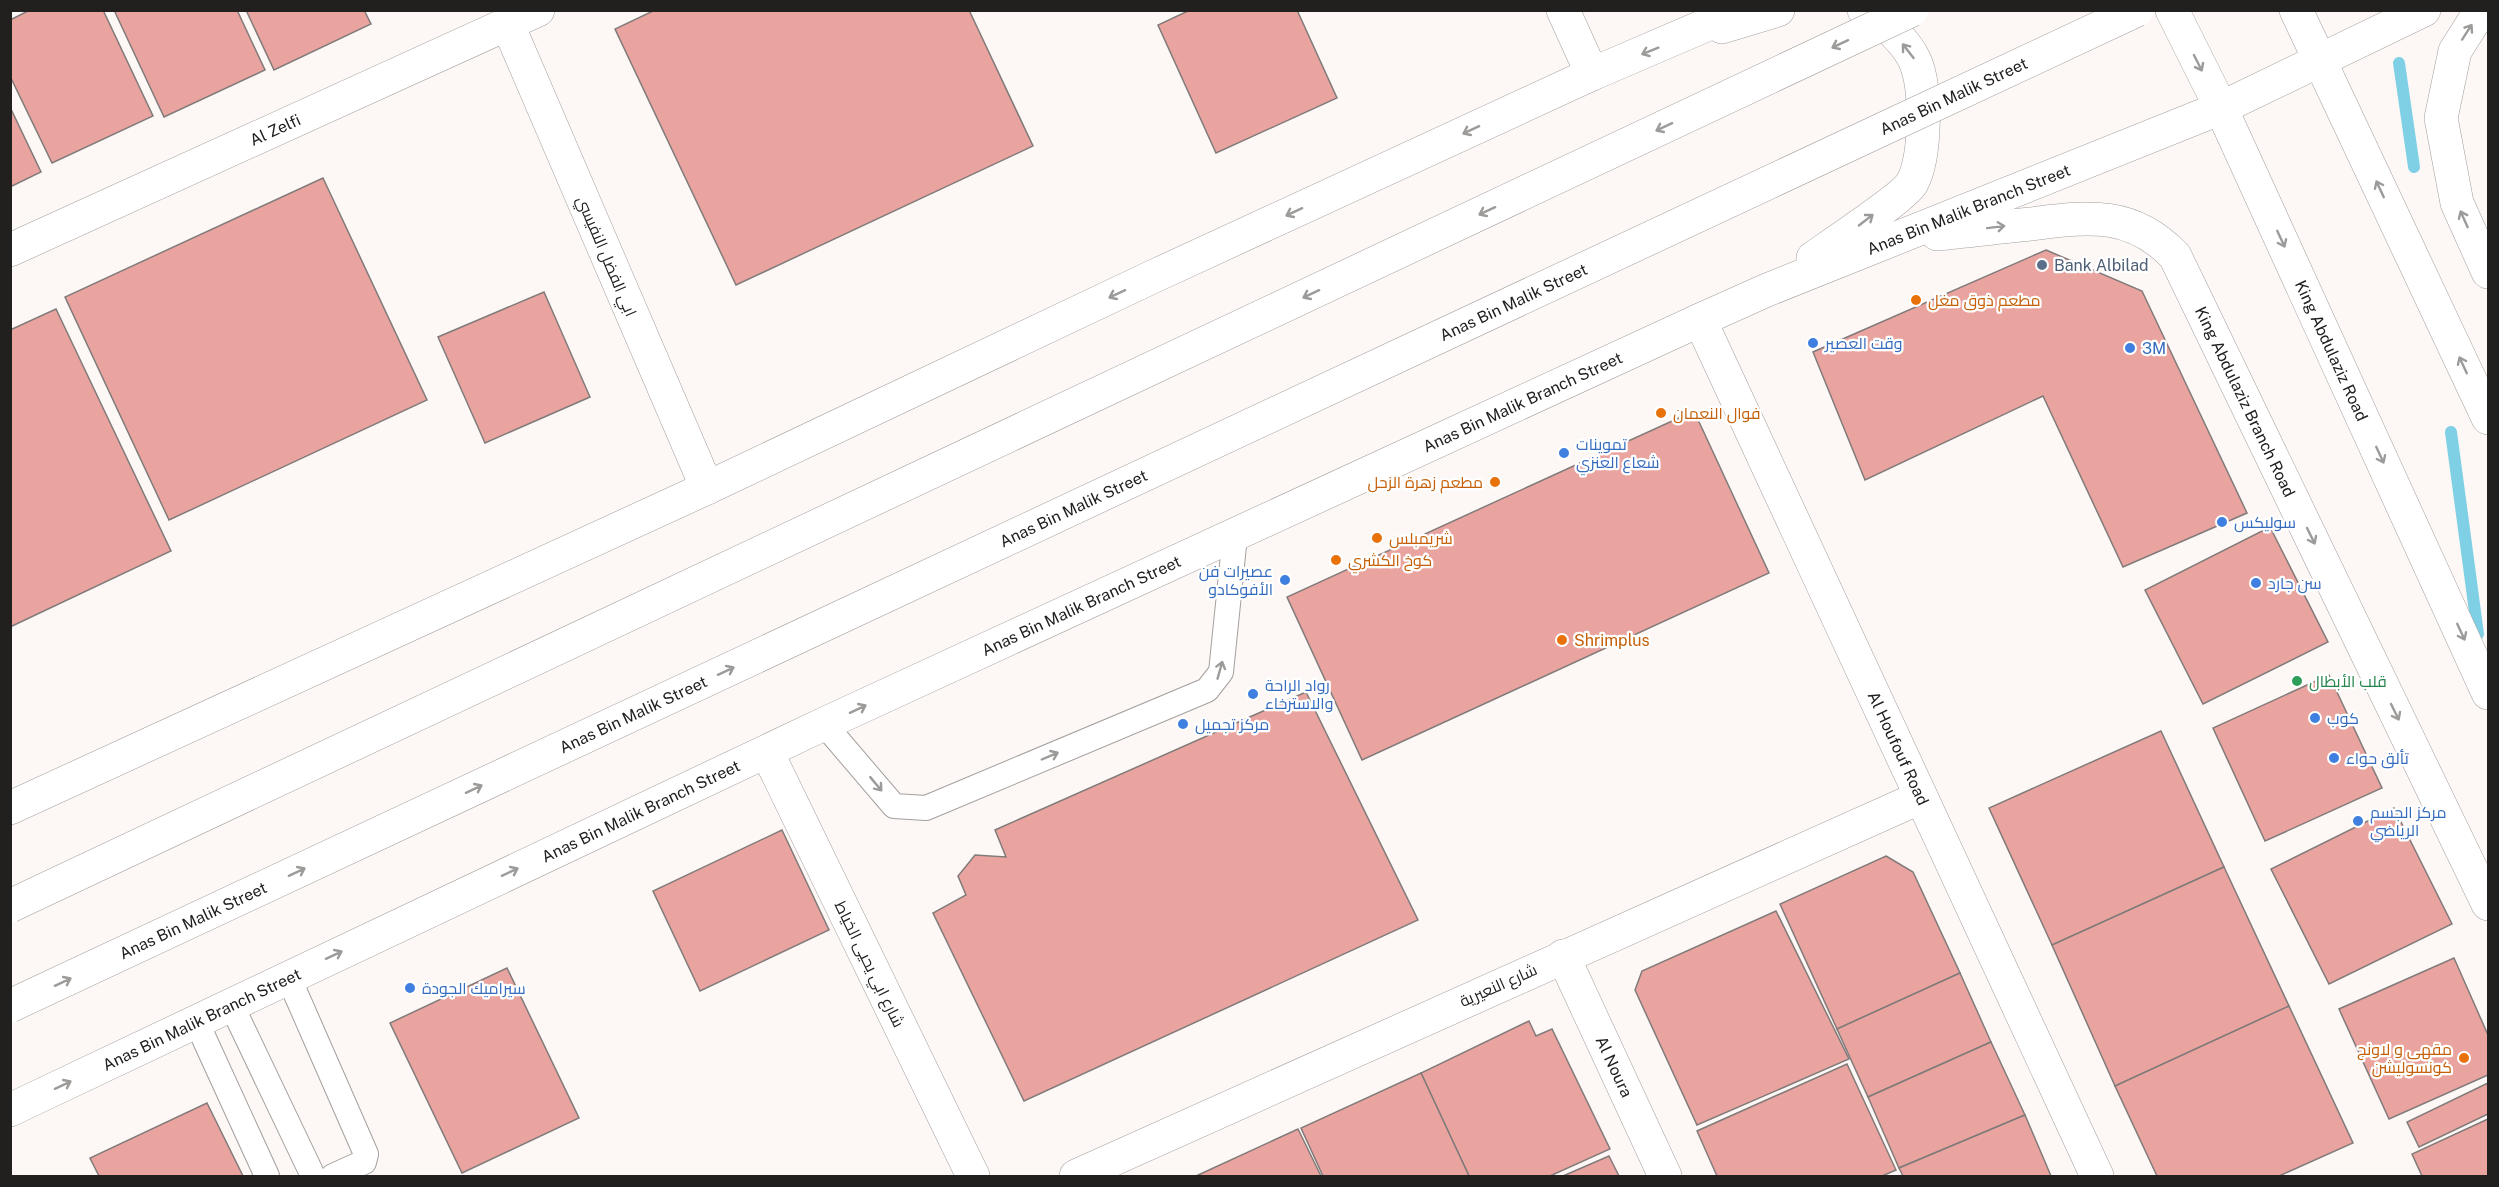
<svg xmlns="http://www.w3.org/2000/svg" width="2499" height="1187" viewBox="0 0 2499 1187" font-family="'Public Sans',Cairo,sans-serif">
	<rect width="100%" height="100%" fill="#fdf8f6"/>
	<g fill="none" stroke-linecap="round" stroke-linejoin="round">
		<g stroke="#7fd0e4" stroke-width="12">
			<polyline points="2399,63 2414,167"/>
			<polyline points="2451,432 2478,634"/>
		</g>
	</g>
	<g fill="#eaa4a0" stroke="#807b7a" stroke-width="1.5">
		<polygon points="30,10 103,10 153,116 52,163 10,76 10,20"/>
		<polygon points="114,10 237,10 265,70 164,117"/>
		<polygon points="246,10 364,10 371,24 274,70"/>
		<polygon points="655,10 969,10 1033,146 736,285 615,29"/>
		<polygon points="1190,10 1297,10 1337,98 1216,153 1158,25"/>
		<polygon points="10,107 41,172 10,187"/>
		<polygon points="323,178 427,400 169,520 65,297"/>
		<polygon points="2046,250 2142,291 2247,513 2123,567 2043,396 1865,480 1813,352"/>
		<polygon points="544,292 590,397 485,443 438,337"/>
		<polygon points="56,309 171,551 10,627 10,330"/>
		<polygon points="1694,411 1769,573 1362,760 1287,597"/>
		<polygon points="2270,527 2328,642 2203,704 2145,590"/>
		<polygon points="2329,675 2382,788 2265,841 2213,728"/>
		<polygon points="1306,692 1418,920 1024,1101 933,913 966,895 958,876 975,855 1006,857 995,830"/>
		<polygon points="2161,731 2224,867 2052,945 1989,808"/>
		<polygon points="2394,808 2452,924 2329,984 2271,869"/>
		<polygon points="782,830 829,930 700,991 653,891"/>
		<polygon points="1886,856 1913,872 1960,973 1837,1029 1780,904"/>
		<polygon points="2224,867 2289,1006 2115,1086 2052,945"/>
		<polygon points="1776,911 1849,1059 1697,1125 1635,990 1642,971"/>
		<polygon points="2454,958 2488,1035 2488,1075 2389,1119 2339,1009"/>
		<polygon points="507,968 579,1118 462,1173 390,1023"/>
		<polygon points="1960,973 1991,1042 1868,1097 1837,1029"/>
		<polygon points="2289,1006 2353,1143 2279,1176 2157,1176 2115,1086"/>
		<polygon points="1529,1021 1536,1036 1552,1029 1610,1149 1550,1176 1469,1176 1421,1073"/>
		<polygon points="1991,1042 2025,1115 1899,1168 1868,1097"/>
		<polygon points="1847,1064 1896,1170 1882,1176 1717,1176 1697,1131"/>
		<polygon points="1421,1073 1469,1176 1323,1176 1301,1128"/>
		<polygon points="2488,1083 2488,1114 2419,1147 2407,1122"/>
		<polygon points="207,1103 243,1176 99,1176 90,1158"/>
		<polygon points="2025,1115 2051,1176 1903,1176 1899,1168"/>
		<polygon points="2488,1119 2488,1176 2422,1176 2412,1154"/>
		<polygon points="1298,1129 1321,1176 1196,1176"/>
		<polygon points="1609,1156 1619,1176 1563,1176"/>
	</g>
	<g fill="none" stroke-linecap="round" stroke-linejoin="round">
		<defs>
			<g id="lane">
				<polyline points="824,724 894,806 926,808 1207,690 1221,672 1235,536"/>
				<polyline points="288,976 366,1154 364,1162 333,1176"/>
				<polyline points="231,1004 313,1176"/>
				<polyline points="197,1023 267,1176"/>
			</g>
			<g id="street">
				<polyline points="1563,10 1592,74"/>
				<polyline points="508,25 707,488"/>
				<path id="s1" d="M 10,250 L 538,10"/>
				<path id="s2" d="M 1700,320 L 2097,1176"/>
				<polyline points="767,752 973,1176"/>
				<path id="s3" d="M 1563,956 L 1665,1176"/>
				<polyline points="1076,1176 1921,797"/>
			</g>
			<g id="secondary">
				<polyline points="2481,10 2455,51 2441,118 2457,203 2488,272"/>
				<polyline points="1722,27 1778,10"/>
				<path id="s4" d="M 1937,234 C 1968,231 1999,227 2030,224 C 2088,217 2131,210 2175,256 L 2488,904"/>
				<path d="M 1813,258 C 1830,246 1904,197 1912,183 C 1926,157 1927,89 1915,61 C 1907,43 1882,18 1864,10"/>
				<polyline points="10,808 707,488 1150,278 1592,74 1741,10"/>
				<path id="s5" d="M 10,1110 L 824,724 L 1700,320 L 1767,290 L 2221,108 L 2424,10"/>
			</g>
			<g id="primary">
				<path id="s6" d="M 2172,10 L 2221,108 L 2488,693"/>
				<polyline points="2296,10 2488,418"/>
			</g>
		</defs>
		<use href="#lane" stroke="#a39f9d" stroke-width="26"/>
		<use href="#street" stroke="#a39f9d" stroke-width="34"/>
		<use href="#secondary" stroke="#a39f9d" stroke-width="34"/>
		<use href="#primary" stroke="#a39f9d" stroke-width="34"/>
		<use href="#lane" stroke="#fff" stroke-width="24"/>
		<use href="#street" stroke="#fff" stroke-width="33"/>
		<use href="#secondary" stroke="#fff" stroke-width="33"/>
		<use href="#primary" stroke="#fff" stroke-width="33"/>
		<defs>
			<g id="primary-bridge">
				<polyline points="10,906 1912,10"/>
				<path id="s7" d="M 10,1006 L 2137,10"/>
			</g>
		</defs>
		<use href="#primary-bridge" stroke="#a39f9d" stroke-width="34" stroke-linecap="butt"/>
		<use href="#primary-bridge" stroke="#fff" stroke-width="33"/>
	</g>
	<defs><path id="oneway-shaft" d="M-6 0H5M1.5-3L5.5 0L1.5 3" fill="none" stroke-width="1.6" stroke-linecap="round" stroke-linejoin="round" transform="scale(1.5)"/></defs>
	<g stroke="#9c9b9a">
		<use href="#oneway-shaft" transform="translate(2467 32) rotate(-57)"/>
		<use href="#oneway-shaft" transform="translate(1840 44) rotate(155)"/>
		<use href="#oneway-shaft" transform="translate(1650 51) rotate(158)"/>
		<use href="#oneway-shaft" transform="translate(1908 51) rotate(-128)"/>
		<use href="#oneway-shaft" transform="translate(2198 63) rotate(63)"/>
		<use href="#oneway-shaft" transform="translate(1664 127) rotate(155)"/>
		<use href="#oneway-shaft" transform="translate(1471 130) rotate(155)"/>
		<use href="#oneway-shaft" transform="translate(2380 189) rotate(-115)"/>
		<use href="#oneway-shaft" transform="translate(1487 211) rotate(155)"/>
		<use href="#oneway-shaft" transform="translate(1294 212) rotate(155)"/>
		<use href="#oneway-shaft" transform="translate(2464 219) rotate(-114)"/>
		<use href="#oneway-shaft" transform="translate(1866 220) rotate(-38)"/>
		<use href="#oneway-shaft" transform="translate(1996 227) rotate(-7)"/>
		<use href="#oneway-shaft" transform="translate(2281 239) rotate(65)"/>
		<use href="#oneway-shaft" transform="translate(1117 294) rotate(155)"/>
		<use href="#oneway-shaft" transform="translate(1311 294) rotate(155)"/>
		<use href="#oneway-shaft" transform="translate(2463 365) rotate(-115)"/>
		<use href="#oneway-shaft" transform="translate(2380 455) rotate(65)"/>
		<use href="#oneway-shaft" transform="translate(2311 536) rotate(64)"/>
		<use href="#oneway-shaft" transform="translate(2461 632) rotate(65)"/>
		<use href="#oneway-shaft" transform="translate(1220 670) rotate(-74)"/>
		<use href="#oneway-shaft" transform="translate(726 671) rotate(-25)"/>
		<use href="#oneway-shaft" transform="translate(858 709) rotate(-25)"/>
		<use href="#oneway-shaft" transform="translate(2395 712) rotate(64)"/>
		<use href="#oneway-shaft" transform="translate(1050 756) rotate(-23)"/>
		<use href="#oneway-shaft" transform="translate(876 784) rotate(50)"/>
		<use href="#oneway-shaft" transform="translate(474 789) rotate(-25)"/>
		<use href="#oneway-shaft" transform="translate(297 872) rotate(-25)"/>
		<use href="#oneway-shaft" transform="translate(510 872) rotate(-25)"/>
		<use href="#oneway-shaft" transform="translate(334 955) rotate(-25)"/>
		<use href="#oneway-shaft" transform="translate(63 982) rotate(-25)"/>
		<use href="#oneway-shaft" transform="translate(63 1085) rotate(-25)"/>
	</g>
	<circle fill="#5c6f8a" stroke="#fff" stroke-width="2" cx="2042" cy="265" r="6"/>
	<g fill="#e8710a" stroke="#fff" stroke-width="2">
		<circle cx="1916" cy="300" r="6"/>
		<circle cx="1661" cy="413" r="6"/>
		<circle cx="1495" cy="482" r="6"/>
		<circle cx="1377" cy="538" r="6"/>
		<circle cx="1336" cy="560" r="6"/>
		<circle cx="1562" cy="640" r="6"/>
		<circle cx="2464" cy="1058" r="6"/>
	</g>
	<g fill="#3f7fe0" stroke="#fff" stroke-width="2">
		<circle cx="1813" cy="343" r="6"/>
		<circle cx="2130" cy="348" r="6"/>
		<circle cx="1564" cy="453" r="6"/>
		<circle cx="2222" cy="522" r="6"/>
		<circle cx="1285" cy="580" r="6"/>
		<circle cx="2256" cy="583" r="6"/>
		<circle cx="1253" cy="694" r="6"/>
		<circle cx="2315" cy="718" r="6"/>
		<circle cx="1183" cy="724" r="6"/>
		<circle cx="2334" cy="758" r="6"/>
		<circle cx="2358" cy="821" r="6"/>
		<circle cx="410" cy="988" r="6"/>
	</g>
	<circle fill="#2e9e5b" stroke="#fff" stroke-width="2" cx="2297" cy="681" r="6"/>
	<g text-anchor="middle" stroke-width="4.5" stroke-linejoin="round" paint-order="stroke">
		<g font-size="16" fill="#22201f" stroke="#fff">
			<text dy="6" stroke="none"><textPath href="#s7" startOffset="2146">Anas Bin Malik Street</textPath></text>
			<text dy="6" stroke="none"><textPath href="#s1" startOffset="291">Al Zelfi</textPath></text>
			<text dy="6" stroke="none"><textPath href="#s5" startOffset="2156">Anas Bin Malik Branch Street</textPath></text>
			<text transform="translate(607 256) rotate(67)" y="6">ابي الفضل النفيسي</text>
			<text dy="6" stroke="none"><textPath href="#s7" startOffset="1660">Anas Bin Malik Street</textPath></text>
			<text dy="6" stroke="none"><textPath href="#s6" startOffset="376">King Abdulaziz Road</textPath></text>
			<text dy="6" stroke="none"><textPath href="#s4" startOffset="411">King Abdulaziz Branch Road</textPath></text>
			<text dy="6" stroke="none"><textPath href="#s5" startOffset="1670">Anas Bin Malik Branch Street</textPath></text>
			<text dy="6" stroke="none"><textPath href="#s7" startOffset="1174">Anas Bin Malik Street</textPath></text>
			<text dy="6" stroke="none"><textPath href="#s5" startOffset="1184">Anas Bin Malik Branch Street</textPath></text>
			<text dy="6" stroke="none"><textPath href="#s7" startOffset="688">Anas Bin Malik Street</textPath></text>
			<text dy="6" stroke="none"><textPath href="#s2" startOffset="472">Al Houfouf Road</textPath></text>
			<text dy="6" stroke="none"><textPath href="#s5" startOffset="698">Anas Bin Malik Branch Street</textPath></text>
			<text dy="6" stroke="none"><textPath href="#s7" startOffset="202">Anas Bin Malik Street</textPath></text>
			<text transform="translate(870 964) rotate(64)" y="6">شارع ابي يحيى الخياط</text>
			<text transform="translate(1498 985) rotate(-24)" y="6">شارع النعيرية</text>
			<text dy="6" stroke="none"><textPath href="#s5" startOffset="212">Anas Bin Malik Branch Street</textPath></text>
			<text dy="6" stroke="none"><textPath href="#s3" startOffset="122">Al Noura</textPath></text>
		</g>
		<g font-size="16" fill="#4e5e75" stroke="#fff" text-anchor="start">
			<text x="2054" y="271">Bank Albilad</text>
		</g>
		<g font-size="16" fill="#c56008" stroke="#fff" text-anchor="start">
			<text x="1928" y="306">مطعم ذوق مغل</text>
			<text x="1673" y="419">فوال النعمان</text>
			<text x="1483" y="488" text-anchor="end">مطعم زهرة الزحل</text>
			<text x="1389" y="544">شريمبلس</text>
			<text x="1348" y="566">كوخ الكشري</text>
			<text x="1574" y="646">Shrimplus</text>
			<text x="2452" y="1055" text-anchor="end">مقهى و لاونج<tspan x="2452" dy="18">كونسوليشن</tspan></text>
		</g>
		<g font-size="16" fill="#366cbe" stroke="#fff" text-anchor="start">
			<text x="1825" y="349">وقت العصير</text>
			<text x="2142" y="354">3M</text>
			<text x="1576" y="450">تموينات<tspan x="1576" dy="18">شعاع العنزي</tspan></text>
			<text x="2234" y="528">سوليكس</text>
			<text x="1273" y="577" text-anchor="end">عصيرات فن<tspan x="1273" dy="18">الأفوكادو</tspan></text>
			<text x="2268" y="589">سن جارد</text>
			<text x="1265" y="691">رواد الراحة<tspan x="1265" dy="18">والاسترخاء</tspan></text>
			<text x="2327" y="724">كوب</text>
			<text x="1195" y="730">مركز تجميل</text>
			<text x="2346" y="764">تألق حواء</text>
			<text x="2370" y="818">مركز الجسم<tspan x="2370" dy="18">الرياضي</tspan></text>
			<text x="422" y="994">سيراميك الجودة</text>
		</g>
		<g font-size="16" fill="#27864d" stroke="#fff" text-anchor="start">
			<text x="2309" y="687">قلب الأبطال</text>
		</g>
	</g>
	<rect width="2499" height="1187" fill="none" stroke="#22201f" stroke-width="24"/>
</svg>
